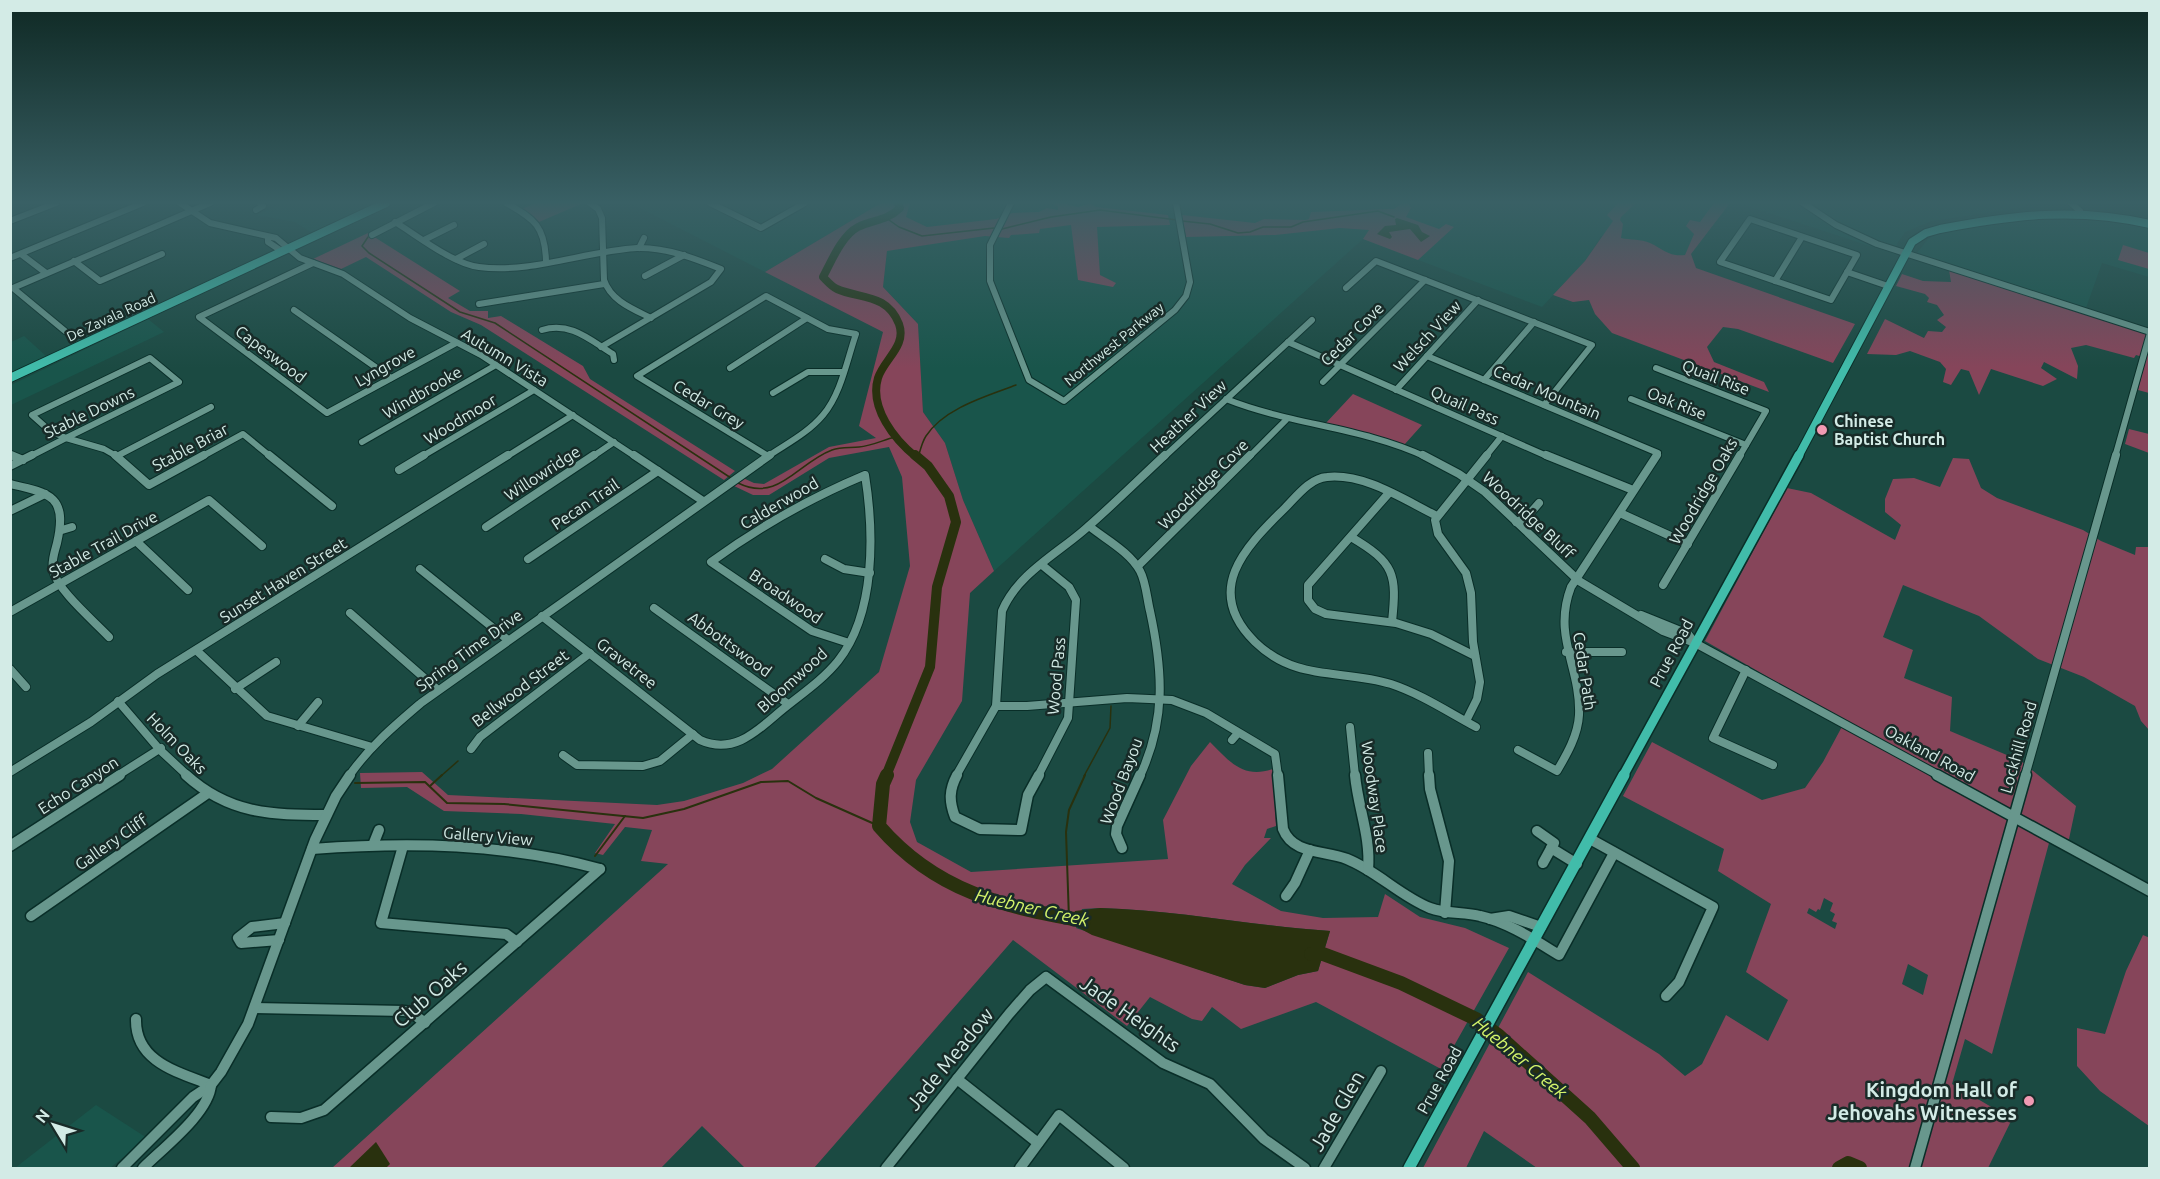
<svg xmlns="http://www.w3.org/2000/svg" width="2160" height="1179" viewBox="0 0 2160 1179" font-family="Ubuntu,sans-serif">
	<rect width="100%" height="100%" fill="#1b4a42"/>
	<g fill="#19554b">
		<polygon points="284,203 376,203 312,233 295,222 256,215"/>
		<polygon points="630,203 881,203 765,272"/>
		<polygon points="910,203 1730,203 1683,264 1601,236 1585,261 1542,307 1363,239 994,571 963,500 945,443 923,412 918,324 883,287 887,251 907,214"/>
		<polygon points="1738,203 2028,203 2026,207 1932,221 1905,232 1897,244 1894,254"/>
		<polygon points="2031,217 2104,217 2149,227 2149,277 2102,263 2086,308 1916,254 1928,239 1940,233"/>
		<polygon points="148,319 164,332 11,405 11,385"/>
		<polygon points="24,336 46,356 11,372 11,342"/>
		<polygon points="96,1105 147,1138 110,1168 15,1168"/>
	</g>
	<g fill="#86455a" fill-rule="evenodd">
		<polygon points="535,203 583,203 539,222 522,209"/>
		<path d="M 881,203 L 910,203 L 906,217 L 927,227 L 996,219 L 1012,213 L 1039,212 L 1047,208 L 1058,210 L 1058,206 L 1050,203 L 1066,203 L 1068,205 L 1078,207 L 1091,203 L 1096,207 L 1168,215 L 1170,225 L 1097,227 L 1100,275 L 1116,283 L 1113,287 L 1078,280 L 1071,225 L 1040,229 L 1039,233 L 1011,235 L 1009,238 L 985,236 L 887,251 L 883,287 L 918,324 L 923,412 L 945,443 L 963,500 L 994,571 L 970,593 L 962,701 L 916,780 L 910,822 L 917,842 L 971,872 L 1168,859 L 1163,820 L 1191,766 L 1210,742 C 1230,762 1243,779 1273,769 L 1276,826 L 1267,829 L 1264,838 L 1271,838 L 1245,865 L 1232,884 L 1281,911 L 1323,918 L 1378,917 L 1385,894 L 1420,917 L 1465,928 L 1509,948 L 1441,1069 L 1316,1002 L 1241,1029 L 1212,1007 L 1202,1021 L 1192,1019 L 1150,997 L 1127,1026 L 1013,940 L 814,1168 L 745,1168 L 702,1126 L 661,1168 L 332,1168 L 668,864 L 641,861 L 652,830 L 625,827 L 603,855 L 595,853 L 615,824 L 521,814 L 444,811 L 407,787 L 361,788 L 360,773 L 422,772 L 448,795 L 657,805 L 684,801 L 743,783 L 772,769 L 879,672 L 910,566 L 902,477 L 889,447 L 829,458 L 769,495 L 753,495 L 732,485 L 743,478 L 754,483 L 764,484 L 829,447 L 876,438 L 859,426 L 883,332 L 765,272 ZM 1100,908 C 1177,910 1253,926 1330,931 L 1318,971 L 1298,975 L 1265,988 L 1245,985 L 1076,928 L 1082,909 Z"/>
		<polygon points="1402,203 1408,203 1411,208 1406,217 1439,229 1446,224 1454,227 1418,260 1363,239 1369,230 1340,228 1275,235 1186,237 1182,215 1255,223 1264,219 1306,220 1309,219 1311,212 1388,209 1394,209"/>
		<path d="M 1618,203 L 1636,203 L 1621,217 L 1620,220 L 1623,224 L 1621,238 C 1630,240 1641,239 1650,243 C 1663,249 1669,257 1685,255 L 1694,234 L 1686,226 L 1690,220 L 1700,222 L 1714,203 L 1730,203 L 1691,254 L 1696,268 L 1855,324 L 1833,363 L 1738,329 L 1723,327 L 1707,347 L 1714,362 L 1764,382 L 1769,392 L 1612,333 L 1595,314 L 1589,300 L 1573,302 L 1553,295 L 1585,261 L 1613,221 L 1607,215 Z"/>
		<polygon points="368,233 460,291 448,298 470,311 488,311 488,318 501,316 583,366 590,379 735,471 724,480 481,325 451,312 366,257 341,269 313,259"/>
		<polygon points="2123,245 2149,253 2149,269 2118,260"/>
		<polygon points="1949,270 2149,334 2149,393 2138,390 2146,358 2136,355 2134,358 2086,345 2071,348 2078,366 2077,379 2044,362 2041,368 2057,379 2043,386 1991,369 1979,395 1969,371 1961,369 1951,385 1943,382 1946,369 1940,362 1910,351 1896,355 1867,354 1885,319 1924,338 1928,331 1942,332 1946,327 1937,320 1944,315 1937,305 1927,302 1929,298 1925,294 1896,286 1902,274 1923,281 1951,282"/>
		<polygon points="1353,394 1422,425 1404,445 1357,430 1325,424"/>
		<polygon points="2129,429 2149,434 2149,453 2125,444"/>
		<path d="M 1953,458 L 1969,459 L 1981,488 L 1997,498 L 2083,530 L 2101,541 L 2135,555 L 2136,547 L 2149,547 L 2149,730 L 2141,721 L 2135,706 L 2084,677 L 2038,659 L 1979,616 L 1903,585 L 1883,637 L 1913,650 L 1904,678 L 1952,697 L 1950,731 L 2021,761 L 2076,806 L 2069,839 L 2049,843 L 1992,1054 L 1965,1039 L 1952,1084 L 2012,1119 L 1988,1168 L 1537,1168 L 1484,1131 L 1466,1168 L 1423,1168 L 1528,972 L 1659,1054 L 1685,1076 L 1702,1064 L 1726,1015 L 1768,1041 L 1788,1000 L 1746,972 L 1771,904 L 1718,871 L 1724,849 L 1623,796 L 1652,742 L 1762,800 L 1805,788 L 1823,762 L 1845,721 L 1705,641 L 1787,488 L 1811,493 L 1895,540 L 1901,525 L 1885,512 L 1885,499 L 1893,479 L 1914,478 L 1940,487 ZM 1824,898 L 1833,903 L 1830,911 L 1835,914 L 1832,921 L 1837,923 L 1835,929 L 1807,913 L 1809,908 L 1816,912 L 1818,909 L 1820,910 ZM 1908,964 L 1928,975 L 1923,995 L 1902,984 Z"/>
		<polygon points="2143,935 2150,938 2149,1126 2100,1091 2077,1066 2077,1028 2105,1034 2126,971"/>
	</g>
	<g fill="#29310e">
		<polygon points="1397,218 1418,225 1422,232 1430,236 1421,242 1410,229 1389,232 1392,237 1390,239 1377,234 1385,226 1396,225 1395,219"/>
		<path d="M 1100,908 C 1177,910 1253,926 1330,931 L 1318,971 L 1298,975 L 1265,988 L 1245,985 L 1092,935 L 1070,923 L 1075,911 Z"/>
		<polygon points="376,1142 390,1164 386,1168 349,1168"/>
	</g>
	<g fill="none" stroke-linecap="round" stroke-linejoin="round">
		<g stroke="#29310e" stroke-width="1.5">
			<polyline points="889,220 899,227 922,236 994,228"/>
			<polyline points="1182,221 1210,224 1238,233 1250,232 1263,227 1291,227 1303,222 1378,211 1394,217"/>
			<polyline points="1002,229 1051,217 1100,210 1177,220"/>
			<polyline points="368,237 362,246 369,253 460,312 495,323 731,478"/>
			<path d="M 918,458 C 920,451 922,442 926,436 C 944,408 987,396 1016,385"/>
			<path d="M 738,483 C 779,503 797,463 832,450 C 841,447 850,448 859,447 C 872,446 883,440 895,437"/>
			<polyline points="441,776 458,761"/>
			<polyline points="1084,776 1110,728 1111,706"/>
		</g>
		<g stroke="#29310e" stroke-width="2">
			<polyline points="355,783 425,782 447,803 504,804 643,818 684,809 761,782 788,781 816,798 879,826"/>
			<polyline points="430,786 442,775"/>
			<polyline points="595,856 625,816"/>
			<polyline points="1069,919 1066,832 1069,810 1085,775"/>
		</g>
		<path stroke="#29310e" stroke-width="8" d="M 898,203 L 900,208 C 885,222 874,219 858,227 C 842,235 831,262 823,277 C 827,281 832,287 837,289 C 859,299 887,293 899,324 C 907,346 884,359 878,378 C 869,408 895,440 916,457"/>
		<polyline stroke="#29310e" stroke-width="10" points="886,776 930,667 937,587 956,522 949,496 928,466 915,455"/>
		<g stroke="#29310e" stroke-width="14">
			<path d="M 887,775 L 883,784 L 879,826 C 936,892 1002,906 1084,921"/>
			<polyline points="1311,954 1323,954 1401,983 1476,1019 1499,1036 1590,1118 1633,1168"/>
			<polyline points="1839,1168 1848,1163 1860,1168"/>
		</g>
		<defs>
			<g id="minor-far2">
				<polyline points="180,203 210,223 276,238 300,258 343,274 410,318 481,355 636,457"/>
				<path d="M 506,203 C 535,219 545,227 546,261"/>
				<path d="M 590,203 L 598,209 L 602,218 L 604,280 C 611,301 633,309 651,318"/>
				<polyline points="710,203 761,228 805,203"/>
				<polyline points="1011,203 990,245 990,281 1029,380 1064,401 1175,310 1186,296 1190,282 1176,203"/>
				<polyline points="1803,203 1836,225 1877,244 2150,332"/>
				<polyline points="2071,203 2080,211"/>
				<polyline points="256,210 263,206 260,203"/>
				<polygon points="1750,219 1857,255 1831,300 1720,262"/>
				<polyline points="10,221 56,203"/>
				<path d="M 395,222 C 418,236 453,264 479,267 C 530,274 586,251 637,248 C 666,247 696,259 721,269 L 711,282 L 601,347"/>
				<polyline points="372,235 434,203"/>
				<polyline points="268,238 268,242 280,250 287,249"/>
				<polyline points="424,240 454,225"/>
				<polyline points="639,248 644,238"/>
				<polyline points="21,254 46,273"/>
				<polyline points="10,258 143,203"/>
				<polyline points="456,259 484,244"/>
				<polyline points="74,261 100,281 162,254"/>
				<polyline points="313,263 199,317 327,413 456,343"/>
				<polyline points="1847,272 1888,286"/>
				<polyline points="645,276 684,255"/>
				<polyline points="1775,281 1802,237"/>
				<polyline points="1346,288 1376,261 1592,345 1544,405"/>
				<polyline points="479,304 604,284"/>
				<polyline points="294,310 391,378"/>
				<path d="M 542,330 C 570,321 590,340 613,354 L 614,360"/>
				<polyline points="65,331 13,288 210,203"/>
				<polyline points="1288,342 1549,457"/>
				<polyline points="1427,356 1658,453 1656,457"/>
				<polygon points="150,358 179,382 66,438 50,431 32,415"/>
				<polyline points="730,368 807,318"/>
				<polyline points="1656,368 1766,411 1739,457"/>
				<polyline points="1484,380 1534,322"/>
				<polyline points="1323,382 1425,280"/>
				<polyline points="1396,390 1478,300"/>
				<polyline points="773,393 808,372 843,372"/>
				<path d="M 1226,399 C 1291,425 1362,427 1426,457"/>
				<polyline points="1631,399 1746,445"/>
				<polyline points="66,438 104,449 118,457"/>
				<polyline points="362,442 496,365"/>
				<polyline points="10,455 15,457"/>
				<polyline points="117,456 211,407"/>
				<polyline points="29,457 66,438"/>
				<polyline points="201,457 243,434 271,457"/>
				<polyline points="421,457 534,390"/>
				<polyline points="506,457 573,415"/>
				<polyline points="592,457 614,442"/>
				<path d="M 767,457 C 786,444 808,433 823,415 C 841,394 847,360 856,334 L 828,329 L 766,296 L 637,376 L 768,456"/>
				<polyline points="1164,457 1312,320"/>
				<polyline points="1249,457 1286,420"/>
				<polyline points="1485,457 1502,436"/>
				<polyline points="2115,457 2150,333"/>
			</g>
			<g id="minor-far1">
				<polyline points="11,455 23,460"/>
				<polyline points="115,455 149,485 204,455"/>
				<polyline points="269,455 332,506"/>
				<polyline points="634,455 703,501"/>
				<polyline points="1423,455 1459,474 1485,492 1579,581 1663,631 1695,643 1940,776"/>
				<polyline points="1546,455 1633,490"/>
				<polyline points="10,466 32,455"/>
				<polyline points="399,470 424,455"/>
				<path d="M 10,484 C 50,493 68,496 57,543 C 55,551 51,561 53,570 C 57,590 94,621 109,637"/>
				<polyline points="1388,494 1308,585 1308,600 1315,609 1326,614 1396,623 1431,634 1475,656"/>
				<polyline points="10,511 45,494"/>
				<polyline points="1620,513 1688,544"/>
				<path d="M 1437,516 C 1404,500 1365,473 1327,477 C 1310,478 1296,497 1284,509 C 1244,548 1203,591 1255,642 C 1296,682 1342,669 1391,684 C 1421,694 1448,712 1476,727"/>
				<polyline points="1516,522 1526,518 1539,503"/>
				<path d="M 1089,526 C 1105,539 1130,552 1140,571 C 1146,582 1147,599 1150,611 C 1163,671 1166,720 1140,776"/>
				<polyline points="486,527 594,455"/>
				<polyline points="62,530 72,527"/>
				<path d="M 1351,537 C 1395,563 1397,574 1392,622"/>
				<polyline points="136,541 188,590"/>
				<polyline points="528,559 658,471"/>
				<polyline points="825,559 844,569 870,573"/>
				<polyline points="1138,566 1250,455"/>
				<polyline points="420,569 508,640"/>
				<polyline points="1663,585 1740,455"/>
				<polyline points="654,608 788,704"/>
				<polyline points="10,612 209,500 262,546"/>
				<polyline points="350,613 438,690"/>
				<polyline points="1641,615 1688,634 1695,643"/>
				<path d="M 542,616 L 700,740 C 731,754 753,735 776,715 C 797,697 821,682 838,661 C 876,613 874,532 865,475 C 810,498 759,527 711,562 L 812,631 L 849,643"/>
				<polyline points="196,650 267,716 372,747"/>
				<polyline points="1566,652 1622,652"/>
				<polyline points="10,669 26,687"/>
				<polyline points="1746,670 1713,738 1773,765"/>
				<polyline points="235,689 276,662"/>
				<polyline points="118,701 160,750 188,776"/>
				<polyline points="996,706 1027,706 1127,698 1172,700 1206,713 1275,754 1278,776"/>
				<polyline points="1466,721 1477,699 1480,682 1473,642 1471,593 1466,573 1438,534 1435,520 1487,455"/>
				<polyline points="298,726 318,702"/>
				<polyline points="1350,727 1355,776"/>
				<polyline points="1232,740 1238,733"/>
				<polyline points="471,749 480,737 590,653"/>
				<path d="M 1518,750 L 1557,771 C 1567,754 1578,735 1579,715 C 1581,667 1552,637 1571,587 L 1657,455"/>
				<polyline points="1428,753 1429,776"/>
				<polyline points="563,755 577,765 643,766 660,761 693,734"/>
				<polyline points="10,772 91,722 157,674 508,455"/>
				<polyline points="117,776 161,748"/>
				<path d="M 349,776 C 369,747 394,726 421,703 L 770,455"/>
				<path d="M 956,776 L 996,706 L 1002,611 C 1017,575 1055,555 1083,531 C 1111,507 1138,480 1165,455"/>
				<polyline points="1038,776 1068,718 1076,600 1069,587 1042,565"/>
				<polyline points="2025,776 2116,455"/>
			</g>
			<g id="minor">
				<path d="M 186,775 C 229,814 271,815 326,815"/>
				<path d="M 957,775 C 949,790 949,801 955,817 L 980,829 L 1021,830 L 1028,795 L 1039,775"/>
				<path d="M 1278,775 L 1283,829 C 1293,855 1325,850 1347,859 C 1377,871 1400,896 1430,908 C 1446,914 1464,912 1480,916 C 1508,922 1536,941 1559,955 L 1614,853"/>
				<path d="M 1355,775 C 1358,808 1371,837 1368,870"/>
				<polyline points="1429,775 1430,789 1449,861 1445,913"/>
				<polyline points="1937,775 2150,891"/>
				<polyline points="1537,831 1554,843 1543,863"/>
				<polyline points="1590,839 1713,907 1679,982 1666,996"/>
				<polyline points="373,845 379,830"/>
				<polyline points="10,846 120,775"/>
				<polyline points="403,846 381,923 506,934 517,942"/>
				<polyline points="1122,848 1116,834 1117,826 1140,775"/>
				<polyline points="1551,848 1577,864"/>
				<path d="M 312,849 C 409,842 505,843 600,869"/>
				<polyline points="1286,896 1295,883 1310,850"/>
				<polyline points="31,916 208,793"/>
				<polyline points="1490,919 1509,916 1541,927"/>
				<polyline points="279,940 241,943 238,938 252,927 285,923"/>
				<polyline points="255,1008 404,1011 411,1012 425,1023"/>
				<path d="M 136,1019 C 135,1062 178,1072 211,1085"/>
				<polyline points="957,1079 1038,1143"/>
				<polyline points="271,1117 301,1118 324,1110 600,869"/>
				<polyline points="122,1168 193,1097 211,1085 221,1072 248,1024 315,840 336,796 350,775"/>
				<path d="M 143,1168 C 163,1148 209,1113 211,1085"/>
				<polyline points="886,1168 1009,1014 1030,990 1046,977 1163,1063 1210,1084 1264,1139 1305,1168"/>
				<polyline points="1020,1168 1059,1115 1124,1168"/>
				<polyline points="1324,1168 1381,1071"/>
				<polyline points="1915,1168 2026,775"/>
			</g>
			<g id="major-far2">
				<polyline points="10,378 386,203"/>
				<path d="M 1798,457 L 1912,242 L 1926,233 L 1940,229 C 2014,215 2076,207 2150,224"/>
			</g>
			<polyline id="major-far1" points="1623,776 1799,455"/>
			<polyline id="major" points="1409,1168 1624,775"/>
		</defs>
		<use href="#minor-far2" stroke="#092e28" stroke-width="8"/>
		<use href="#minor-far1" stroke="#092e28" stroke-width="10"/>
		<use href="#minor" stroke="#092e28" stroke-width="13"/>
		<use href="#major-far2" stroke="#092e28" stroke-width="10"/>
		<use href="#major-far1" stroke="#092e28" stroke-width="12"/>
		<use href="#major" stroke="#092e28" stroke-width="14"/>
		<use href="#minor-far2" stroke="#68978d" stroke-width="6"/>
		<use href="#minor-far1" stroke="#68978d" stroke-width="8"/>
		<use href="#minor" stroke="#68978d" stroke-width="10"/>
		<use href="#major-far2" stroke="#41bcaa" stroke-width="8"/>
		<use href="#major-far1" stroke="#41bcaa" stroke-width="9"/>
		<use href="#major" stroke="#41bcaa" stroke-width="11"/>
	</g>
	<linearGradient id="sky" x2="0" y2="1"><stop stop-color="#0f2924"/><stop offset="0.55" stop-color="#396065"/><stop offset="1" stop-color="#396065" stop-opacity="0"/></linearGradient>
	<rect width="2160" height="368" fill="url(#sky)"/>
	<g fill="#f19ab3" stroke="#182b28" stroke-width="2">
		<circle cx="1822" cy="430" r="6"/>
		<circle cx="2029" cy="1101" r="6"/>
	</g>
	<g text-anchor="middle" stroke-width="5" stroke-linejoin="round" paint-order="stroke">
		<g font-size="14" fill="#d3ebe6" stroke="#182b28">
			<text transform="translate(111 317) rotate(-25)" y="5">De Zavala Road</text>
			<text transform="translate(1114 344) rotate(-39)" y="5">Northwest Parkway</text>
		</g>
		<g font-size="16" fill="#d3ebe6" stroke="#182b28">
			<text transform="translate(1352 334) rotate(-45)" y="6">Cedar Cove</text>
			<text transform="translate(1427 336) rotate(-47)" y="6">Welsch View</text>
			<text transform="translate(271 354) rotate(37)" y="6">Capeswood</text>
			<text transform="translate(505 357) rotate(31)" y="6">Autumn Vista</text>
			<text transform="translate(385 366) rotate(-29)" y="6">Lyngrove</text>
			<text transform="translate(1716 377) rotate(21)" y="6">Quail Rise</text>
			<text transform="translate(422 392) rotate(-30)" y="6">Windbrooke</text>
			<text transform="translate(1547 392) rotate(23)" y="6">Cedar Mountain</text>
			<text transform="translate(1677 403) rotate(22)" y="6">Oak Rise</text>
			<text transform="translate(709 404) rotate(31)" y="6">Cedar Grey</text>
			<text transform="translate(1465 405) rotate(24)" y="6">Quail Pass</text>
			<text transform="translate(89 412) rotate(-26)" y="6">Stable Downs</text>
			<text transform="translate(1188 416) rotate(-43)" y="6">Heather View</text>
			<text transform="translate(460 419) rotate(-31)" y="6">Woodmoor</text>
			<text transform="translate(190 447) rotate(-28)" y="6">Stable Briar</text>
			<text transform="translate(542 473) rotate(-33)" y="6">Willowridge</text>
			<text transform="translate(1203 484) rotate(-45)" y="6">Woodridge Cove</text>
			<text transform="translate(1703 491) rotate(-60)" y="6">Woodridge Oaks</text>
			<text transform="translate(779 503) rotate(-30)" y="6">Calderwood</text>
			<text transform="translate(585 504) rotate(-34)" y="6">Pecan Trail</text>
			<text transform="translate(1529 515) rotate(43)" y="6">Woodridge Bluff</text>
			<text transform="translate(103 544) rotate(-29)" y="6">Stable Trail Drive</text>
			<text transform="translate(283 580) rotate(-32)" y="6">Sunset Haven Street</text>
			<text transform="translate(786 596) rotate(34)" y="6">Broadwood</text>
			<text transform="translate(730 644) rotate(36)" y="6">Abbottswood</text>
			<text transform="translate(469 650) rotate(-36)" y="6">Spring Time Drive</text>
			<text transform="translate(1671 653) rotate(-62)" y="6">Prue Road</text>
			<text transform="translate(627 663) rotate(38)" y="6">Gravetree</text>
			<text transform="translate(1585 671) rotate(81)" y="6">Cedar Path</text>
			<text transform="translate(1056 676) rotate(-85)" y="6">Wood Pass</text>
			<text transform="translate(792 680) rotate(-42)" y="6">Bloomwood</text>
			<text transform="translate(520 688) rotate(-37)" y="6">Bellwood Street</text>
			<text transform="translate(177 743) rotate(46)" y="6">Holm Oaks</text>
			<text transform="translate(2018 747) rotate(-74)" y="6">Lockhill Road</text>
			<text transform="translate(1930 753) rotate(29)" y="6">Oakland Road</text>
			<text transform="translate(1121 781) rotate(-69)" y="6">Wood Bayou</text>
			<text transform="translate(78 785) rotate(-33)" y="6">Echo Canyon</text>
			<text transform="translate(1375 797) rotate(82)" y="6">Woodway Place</text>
			<text transform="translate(488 836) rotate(5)" y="6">Gallery View</text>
			<text transform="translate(111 842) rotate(-35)" y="6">Gallery Cliff</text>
			<text transform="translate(1439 1080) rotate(-61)" y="6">Prue Road</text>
		</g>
		<g font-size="16" font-weight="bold" fill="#d3ebe6" stroke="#182b28" text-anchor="start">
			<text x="1834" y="427">Chinese<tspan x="1834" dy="18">Baptist Church</tspan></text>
		</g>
		<g font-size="18" font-style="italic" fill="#d4f46a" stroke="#182b28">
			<text transform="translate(1032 908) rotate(13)" y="6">Huebner Creek</text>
			<text transform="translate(1520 1058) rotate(40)" y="6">Huebner Creek</text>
		</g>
		<g font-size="20" fill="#d3ebe6" stroke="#182b28">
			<text transform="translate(430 994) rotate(-41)" y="7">Club Oaks</text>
			<text transform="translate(1130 1014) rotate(35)" y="7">Jade Heights</text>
			<text transform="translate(950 1059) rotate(-51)" y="7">Jade Meadow</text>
			<text transform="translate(1337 1111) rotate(-60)" y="7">Jade Glen</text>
		</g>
		<g font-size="20" font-weight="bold" fill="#d3ebe6" stroke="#182b28" text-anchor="end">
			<text x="2017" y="1097">Kingdom Hall of<tspan x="2017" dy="23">Jehovahs Witnesses</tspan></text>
		</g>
	</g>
	<rect width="2160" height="1179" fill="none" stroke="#d3ebe6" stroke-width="24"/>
	<g transform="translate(54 1125) rotate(308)" stroke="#182b28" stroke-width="4.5" paint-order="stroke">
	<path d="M0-4.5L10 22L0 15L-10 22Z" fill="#d3ebe6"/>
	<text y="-9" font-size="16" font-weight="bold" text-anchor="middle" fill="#d3ebe6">N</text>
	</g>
</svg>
